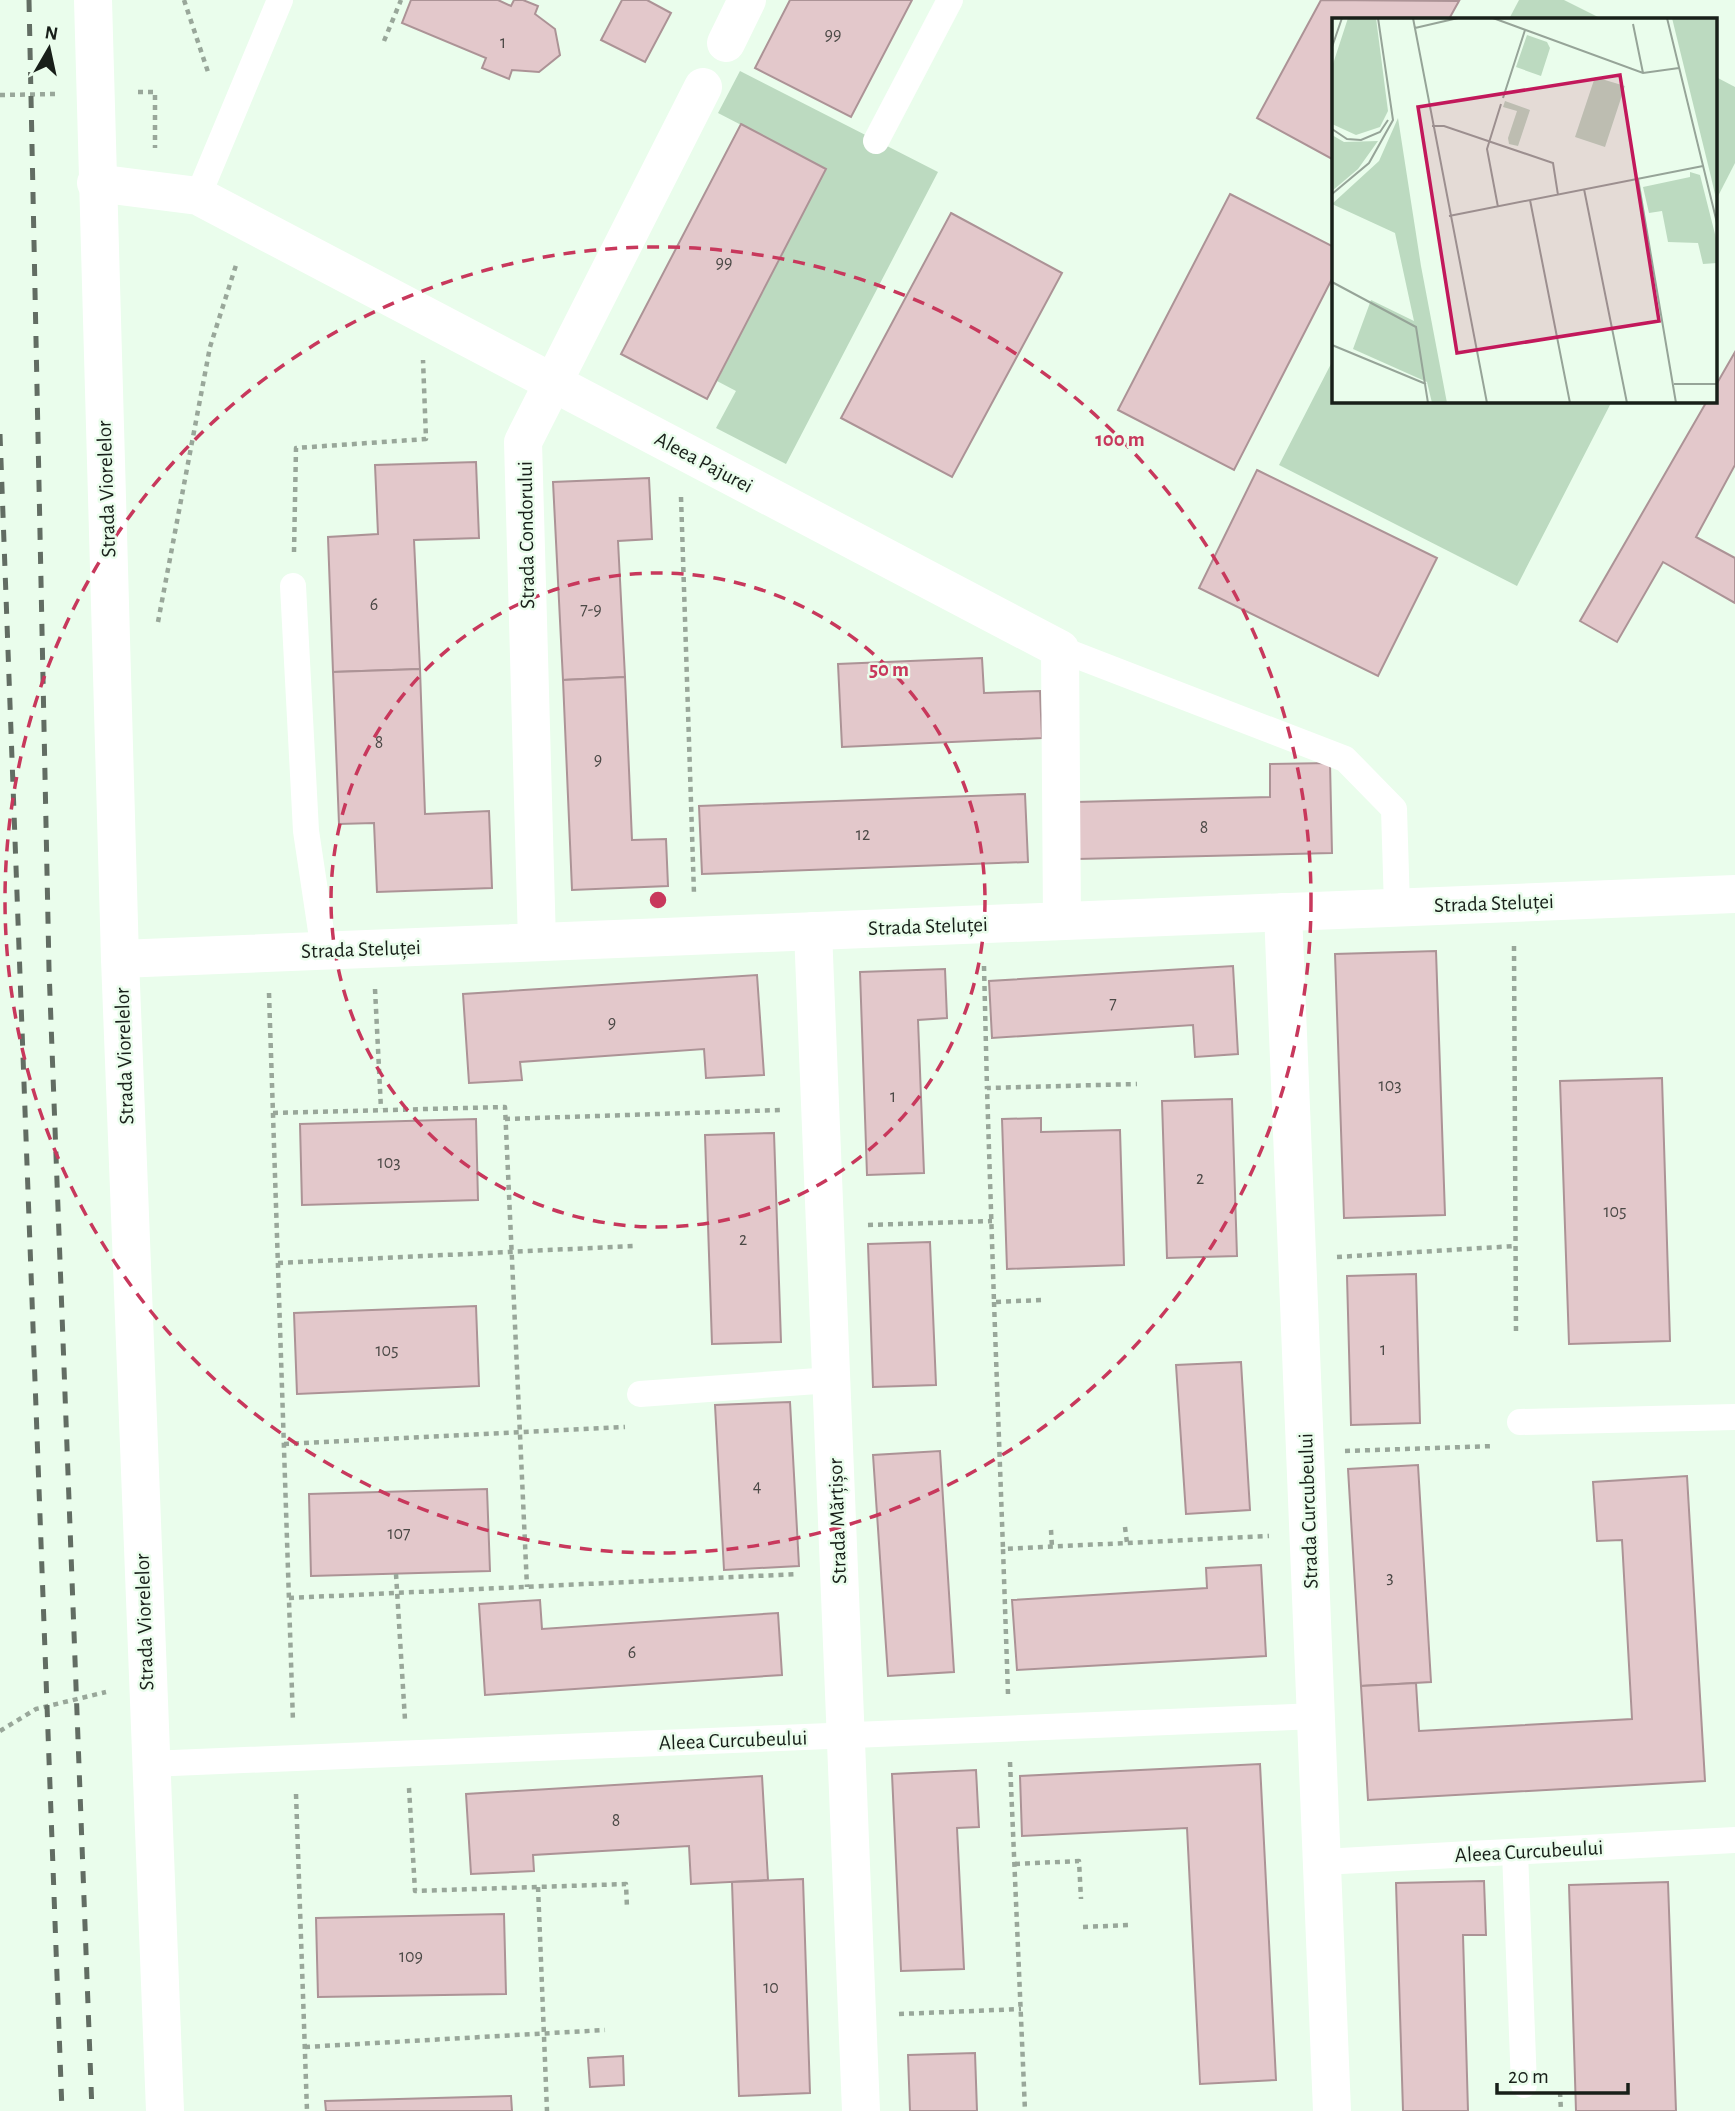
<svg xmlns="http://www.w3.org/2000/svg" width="1735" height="2111" viewBox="0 0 1735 2111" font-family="'Alegreya Sans',sans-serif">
	<rect width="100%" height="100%" fill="#eafdec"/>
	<g fill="#bcdac0">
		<polygon points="1519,0 1564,0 1602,19 1509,19"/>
		<polygon points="740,71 938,172 786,464 716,428 736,391 717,381 826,169 718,113"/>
		<polygon points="1716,77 1735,87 1735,163 1716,200"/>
		<polygon points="1334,358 1334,401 1612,401 1517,586 1279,465"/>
	</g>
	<g fill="#e3c8cb" stroke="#ac9396" stroke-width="2">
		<polygon points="411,0 498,0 511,6 514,0 523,0 538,6 535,14 555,29 560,55 539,72 512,70 509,79 482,68 486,58 402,23"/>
		<polygon points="622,0 647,0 671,13 645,62 601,40"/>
		<polygon points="790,0 912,0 851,117 755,68"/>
		<polygon points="1321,0 1459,1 1449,19 1334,19 1334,160 1257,118"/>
		<polygon points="741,124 826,169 707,399 621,354"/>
		<polygon points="1230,194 1334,247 1334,275 1234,470 1118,410"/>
		<polygon points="951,213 1062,273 952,477 841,418"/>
		<polygon points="1735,352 1735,465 1696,537 1735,558 1735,603 1663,562 1617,642 1580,621 1707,401 1716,401 1716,385"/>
		<polygon points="476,462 479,538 414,540 420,669 333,672 328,537 378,534 375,465"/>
		<polygon points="1257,470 1437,558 1378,676 1199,588"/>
		<polygon points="649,478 652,539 618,541 625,677 563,680 553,482"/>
		<polygon points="982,658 984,693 1040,691 1042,738 842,747 838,664"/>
		<polygon points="420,669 425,814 489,811 492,888 377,892 374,823 339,824 333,672"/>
		<polygon points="625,677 632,840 666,839 668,886 572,890 563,680"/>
		<polygon points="1330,763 1332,853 1077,859 1076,802 1270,797 1270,764"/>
		<polygon points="1025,794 1028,862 702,874 699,806"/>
		<polygon points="1436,951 1445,1215 1344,1218 1335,954"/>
		<polygon points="1233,966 1238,1054 1195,1057 1193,1025 992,1038 989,981"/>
		<polygon points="945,969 947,1018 918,1020 924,1173 867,1175 860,972"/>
		<polygon points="757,975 764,1075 706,1078 704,1049 520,1062 522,1080 469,1083 463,994"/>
		<polygon points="1662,1078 1670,1341 1569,1344 1560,1081"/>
		<polygon points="1232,1099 1237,1256 1167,1258 1162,1101"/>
		<polygon points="1041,1118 1041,1132 1120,1130 1124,1265 1007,1269 1002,1119"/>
		<polygon points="476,1119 478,1200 302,1205 300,1124"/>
		<polygon points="774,1133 781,1342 712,1344 705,1135"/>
		<polygon points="930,1242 936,1385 873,1387 868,1244"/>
		<polygon points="1416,1274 1420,1423 1351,1425 1347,1276"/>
		<polygon points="476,1306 479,1386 297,1394 294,1313"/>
		<polygon points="1241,1362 1250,1510 1186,1514 1176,1365"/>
		<polygon points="790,1402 799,1566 724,1570 715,1405"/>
		<polygon points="940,1451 954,1672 888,1676 873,1455"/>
		<polygon points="1418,1465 1431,1682 1361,1686 1348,1469"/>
		<polygon points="1687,1476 1705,1781 1368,1800 1361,1686 1416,1683 1419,1731 1632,1719 1622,1540 1597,1541 1593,1482"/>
		<polygon points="487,1489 490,1571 311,1576 309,1494"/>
		<polygon points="1261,1565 1266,1656 1017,1670 1012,1600 1207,1588 1206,1568"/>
		<polygon points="540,1600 542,1629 778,1613 782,1675 485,1695 479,1604"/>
		<polygon points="1260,1764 1276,2080 1200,2084 1187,1828 1022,1836 1020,1776"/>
		<polygon points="976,1770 979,1827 957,1828 964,1969 901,1971 892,1774"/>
		<polygon points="762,1776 768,1880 691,1884 689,1846 533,1855 534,1871 471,1874 466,1794"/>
		<polygon points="803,1879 810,2093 739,2096 732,1882"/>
		<polygon points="1484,1881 1486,1935 1463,1935 1468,2111 1403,2111 1396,1883"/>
		<polygon points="1668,1882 1676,2111 1576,2111 1569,1885"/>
		<polygon points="504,1914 506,1994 318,1997 316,1918"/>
		<polygon points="975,2053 977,2111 910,2111 908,2055"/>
		<polygon points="623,2056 624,2085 590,2087 588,2058"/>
		<polygon points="511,2096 512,2111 326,2111 325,2101"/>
	</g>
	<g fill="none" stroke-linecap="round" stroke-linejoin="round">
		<g stroke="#99a79a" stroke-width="4.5" stroke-dasharray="5 5" stroke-linecap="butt">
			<polyline points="184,0 209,75"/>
			<polyline points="384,41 401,0"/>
			<polyline points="138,92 155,92 155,148"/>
			<polyline points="0,95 56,94"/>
			<polyline points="681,497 694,894"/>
			<polyline points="294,552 296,448 426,439 423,360"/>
			<polyline points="158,622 210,347 237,262"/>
			<polyline points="1514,946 1516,1333"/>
			<polyline points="984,966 987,1088"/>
			<polyline points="375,989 381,1109"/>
			<polyline points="269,993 293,1722"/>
			<polyline points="273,1113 505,1107 527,1587"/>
			<polyline points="505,1119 781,1110"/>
			<polyline points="868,1225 992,1221"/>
			<polyline points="1337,1257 1515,1246"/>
			<polyline points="278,1263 633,1246"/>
			<polyline points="1041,1300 994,1302 987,1088 1137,1084"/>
			<polyline points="994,1302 1003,1549"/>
			<polyline points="284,1444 625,1427"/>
			<polyline points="1345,1451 1494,1446"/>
			<polyline points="1125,1527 1127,1543"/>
			<polyline points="1051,1530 1052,1547"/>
			<polyline points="396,1574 405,1720"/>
			<polyline points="289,1598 798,1574"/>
			<polyline points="1008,1694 1003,1549 1269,1536"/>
			<polyline points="0,1731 36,1709 106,1692"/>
			<polyline points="1010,1762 1025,2111"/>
			<polyline points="409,1788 415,1891 626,1884 627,1908"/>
			<polyline points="296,1794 307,2111"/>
			<polyline points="1015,1864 1079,1861 1081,1899"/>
			<polyline points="538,1887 547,2111"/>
			<polyline points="1083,1927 1130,1925"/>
			<polyline points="899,2014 1021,2009"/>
			<polyline points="305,2047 605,2030"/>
			<polyline points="1560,2092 1561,2111"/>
		</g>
		<g stroke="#fff" stroke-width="26">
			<polyline points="876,141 950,0"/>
			<polyline points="198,196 280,0"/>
			<polyline points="293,586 306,831 324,951"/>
			<polyline points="1060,649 1345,759 1394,809 1397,907"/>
			<polyline points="640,1394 831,1380"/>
			<polyline points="1520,1422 1735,1417"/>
			<polyline points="149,1764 1316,1716"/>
			<polyline points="1515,1852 1524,2085"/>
			<polyline points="1322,1862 1735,1840"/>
		</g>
		<g stroke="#fff" stroke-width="38">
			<polyline points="726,43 747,0"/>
			<polyline points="96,183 198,196 1060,649 1062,921"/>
			<polyline points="1283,912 1332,2111"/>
			<polyline points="813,931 861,2111"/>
			<polyline points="537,942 523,442 703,87"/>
			<polyline points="120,959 1735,894"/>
		</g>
		<polyline stroke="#fff" stroke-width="38" points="93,0 120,959 165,2111"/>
		<g stroke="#626d63" stroke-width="5" stroke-dasharray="12 12" stroke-linecap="butt">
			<polyline points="29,0 49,969 92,2111"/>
			<polyline points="0,434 62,2111"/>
		</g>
	</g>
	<g fill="none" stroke="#c8385c" stroke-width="3.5" stroke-dasharray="12 9">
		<circle cx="658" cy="900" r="327"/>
		<circle cx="658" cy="900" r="653"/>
	</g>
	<g text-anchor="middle" stroke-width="5" stroke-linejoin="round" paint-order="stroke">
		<g font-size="18" fill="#4b4946">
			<text x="833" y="40">99</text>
			<text x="503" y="48">1</text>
			<text x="724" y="268">99</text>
			<text x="374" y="610">6</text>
			<text x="591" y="615">7-9</text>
			<text x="379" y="748">8</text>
			<text x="598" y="765">9</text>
			<text x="1204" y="833">8</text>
			<text x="863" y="840">12</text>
			<text x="1113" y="1009">7</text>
			<text x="612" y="1028">9</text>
			<text x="1390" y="1091">103</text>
			<text x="893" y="1102">1</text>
			<text x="389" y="1168">103</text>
			<text x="1200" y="1184">2</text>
			<text x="1615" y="1217">105</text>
			<text x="743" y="1245">2</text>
			<text x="1383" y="1355">1</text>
			<text x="387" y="1356">105</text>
			<text x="757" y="1492">4</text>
			<text x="399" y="1539">107</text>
			<text x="1390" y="1583">3</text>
			<text x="632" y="1658">6</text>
			<text x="616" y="1826">8</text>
			<text x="411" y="1962">109</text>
			<text x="771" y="1993">10</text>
		</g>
		<g font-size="21" fill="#181f19" stroke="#eafdec">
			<text transform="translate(704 462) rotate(28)" y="7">Aleea Pajurei</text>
			<text transform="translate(106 489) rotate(-92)" y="7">Strada Viorelelor</text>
			<text transform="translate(526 535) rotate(-91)" y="7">Strada Condorului</text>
			<text transform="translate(1494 903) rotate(-2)" y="7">Strada Steluței</text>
			<text transform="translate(928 926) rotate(-2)" y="7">Strada Steluței</text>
			<text transform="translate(361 949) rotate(-2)" y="7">Strada Steluței</text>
			<text transform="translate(124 1056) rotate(-92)" y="7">Strada Viorelelor</text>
			<text transform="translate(1308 1511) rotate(-92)" y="7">Strada Curcubeului</text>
			<text transform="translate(837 1521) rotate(-92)" y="7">Strada Mărțișor</text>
			<text transform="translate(144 1622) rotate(-92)" y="7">Strada Viorelelor</text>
			<text transform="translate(733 1740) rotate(-2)" y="7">Aleea Curcubeului</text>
			<text transform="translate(1529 1851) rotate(-3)" y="7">Aleea Curcubeului</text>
		</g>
	</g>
	<g transform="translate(1332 18)">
		<rect width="385" height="385" fill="#eafdec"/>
		<path d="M 16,0 L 44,0 L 56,93 L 48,109 L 24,117 L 0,106 L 0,49 ZM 340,0 L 385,0 L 385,185 L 379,159 ZM 195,17 L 215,24 L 218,30 L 209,58 L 184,49 ZM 263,59 L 293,68 L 273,129 L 243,119 ZM 173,83 L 198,92 L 186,128 L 177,126 L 176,120 L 185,93 L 171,89 ZM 66,100 L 89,248 L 115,385 L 100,385 L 95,364 L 21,331 L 39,282 L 82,303 L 63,215 L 0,186 L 47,143 ZM 0,117 L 12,124 L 46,123 L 26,151 L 0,173 ZM 358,154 L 368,157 L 385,224 L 385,245 L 371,246 L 366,225 L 336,224 L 330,193 L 317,195 L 311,169 L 358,159 Z" fill="#bcdac0"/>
		<path fill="none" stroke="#96a498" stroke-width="2" d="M 81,0 L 155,385M 161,0 L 311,55 L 347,50M 335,0 L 385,205M 301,6 L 311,55M 83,10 L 126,0M 0,29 L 10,0M 171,80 L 193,12M 100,108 L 112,108 L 221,145 L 226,177M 0,111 L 15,121 L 29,122 L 48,114 L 56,102M 306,161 L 344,385M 252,171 L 295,385M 0,176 L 37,145 L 61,102 L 46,0M 198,182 L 238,385M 166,189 L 155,131 L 169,86M 117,198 L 371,148M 0,264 L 84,309 L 96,385M 0,327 L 94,366M 342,366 L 385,366"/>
		<path fill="#c2185b" fill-opacity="0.15" stroke="#c2185b" stroke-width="3.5" d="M 288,57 L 327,303 L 125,335 L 86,89 Z"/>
		<rect width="385" height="385" fill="none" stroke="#181f19" stroke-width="3.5"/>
	</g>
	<circle cx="658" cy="900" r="10" fill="#c8385c" stroke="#eafdec" stroke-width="3.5"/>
	<g font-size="21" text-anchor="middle" font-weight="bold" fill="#c8385c" stroke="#eafdec" stroke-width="5" stroke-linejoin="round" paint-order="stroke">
		<text x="1120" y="446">100 m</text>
		<text x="889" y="676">50 m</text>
	</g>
	<g transform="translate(49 49) rotate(9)" stroke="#eafdec" stroke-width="5" paint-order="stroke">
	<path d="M0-5L12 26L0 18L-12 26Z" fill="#181f19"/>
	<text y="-10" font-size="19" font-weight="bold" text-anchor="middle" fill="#181f19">N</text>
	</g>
	<path d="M1497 2083v10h131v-10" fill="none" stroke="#181f19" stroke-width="3.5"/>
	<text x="1508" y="2083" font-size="21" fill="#181f19" stroke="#eafdec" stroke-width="5" paint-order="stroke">20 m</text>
</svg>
